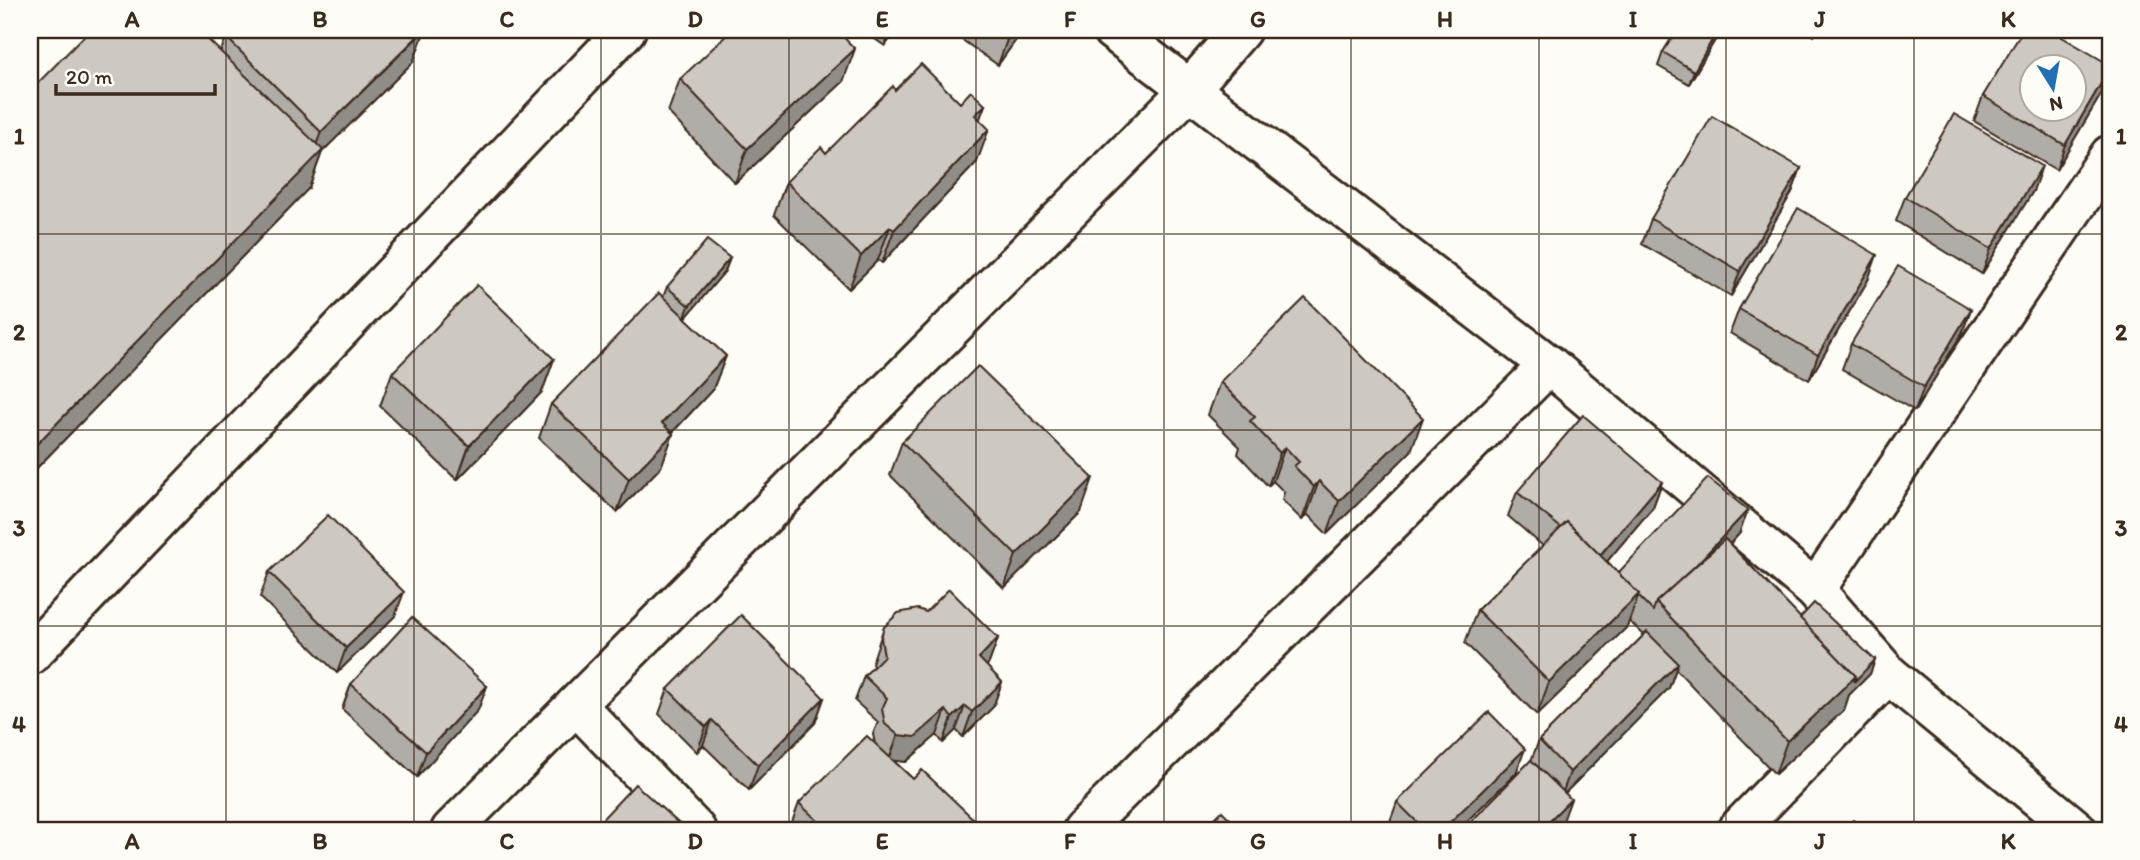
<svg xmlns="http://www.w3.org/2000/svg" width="2140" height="860" viewBox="0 0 2140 860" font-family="Itim,sans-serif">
	<rect width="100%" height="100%" fill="#fdfcf7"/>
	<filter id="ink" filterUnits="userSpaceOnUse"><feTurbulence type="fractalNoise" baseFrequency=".0143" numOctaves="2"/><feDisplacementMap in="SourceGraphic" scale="14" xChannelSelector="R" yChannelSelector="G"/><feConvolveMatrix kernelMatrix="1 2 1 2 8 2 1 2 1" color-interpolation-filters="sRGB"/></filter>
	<g filter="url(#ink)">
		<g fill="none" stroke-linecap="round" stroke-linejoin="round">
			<defs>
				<g id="minor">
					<polyline points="1112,30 1549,365 1815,590 1888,674 2077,830"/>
					<polyline points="1815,590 2110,155"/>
					<polyline points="576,705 696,830"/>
					<polyline points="451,830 1190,89 1241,30"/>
					<polyline points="1082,830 1549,365"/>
					<polyline points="1737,830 1888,674"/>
				</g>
				<polyline id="major" points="30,655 626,30"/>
			</defs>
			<use href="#minor" stroke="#3b2a1e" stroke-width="44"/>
			<use href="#major" stroke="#3b2a1e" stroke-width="44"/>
			<use href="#minor" stroke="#fdfcf7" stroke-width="38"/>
			<use href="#major" stroke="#fdfcf7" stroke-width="38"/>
		</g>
		<g fill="#b0aca7" stroke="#3b2a1e" stroke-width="2">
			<polygon points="425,30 413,62 322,152 309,188 30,475 30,91 221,51 226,37"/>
			<polygon points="862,30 896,30 885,46"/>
			<polygon points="948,30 1023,30 998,65"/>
			<polygon points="1677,30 1721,30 1689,84 1658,66 1663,52"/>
			<polygon points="1803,30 1818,30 1814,36"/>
			<polygon points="2110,65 2110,70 2103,91 2056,170 1974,121 1983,96"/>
			<polygon points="680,79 843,82 735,183 668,112"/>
			<polygon points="895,90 960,103 985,105 979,119 977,162 882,263 878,260 849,289 774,215 786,182 826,153"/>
			<polygon points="1801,168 1792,192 1731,296 1642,244 1651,219"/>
			<polygon points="2033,191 1982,274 1896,221 1905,197"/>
			<polygon points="730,258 725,271 685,318 726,356 713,389 672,433 673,434 661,467 617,512 539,438 551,404 663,297 667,287"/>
			<polygon points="1868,280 1809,380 1730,333 1739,309"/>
			<polygon points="1971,309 1962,333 1915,411 1842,369 1851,344"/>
			<polygon points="554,359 542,392 457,480 380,406 392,373"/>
			<polygon points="1220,382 1411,451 1327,534 1307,514 1302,520 1282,500 1284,492 1273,481 1268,486 1238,454 1240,447 1208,415"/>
			<polygon points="902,442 1081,512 1004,588 890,475"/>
			<polygon points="1662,482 1653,507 1607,561 1618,573 1739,534 1730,544 1800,618 1875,660 1870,674 1849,695 1844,710 1775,774 1676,669 1669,688 1565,793 1562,824 1531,761 1539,740 1644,635 1629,621 1627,627 1537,715 1465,643 1477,610 1543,546 1508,516 1517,492"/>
			<polygon points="269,572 395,616 337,673 260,597"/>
			<polygon points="884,627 998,638 989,663 986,666 1002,682 993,707 963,737 956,730 943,743 937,735 906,762 893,760 913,779 985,830 789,830 799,803 875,744 873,734 878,722 855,701 864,676 873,667 872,663"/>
			<polygon points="351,684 487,686 478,710 417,777 342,709"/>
			<polygon points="668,689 824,698 815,723 749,790 703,745 697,752 659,714"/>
			<polygon points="1516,773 1458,830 1392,830 1388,827 1397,802"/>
		</g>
		<g fill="#908c88" stroke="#3b2a1e" stroke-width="2">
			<polygon points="425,30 413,62 322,152 309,188 30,475 30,451 309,164 321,132"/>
			<polygon points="891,30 896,30 885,46"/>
			<polygon points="1014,30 1023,30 998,65 1007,40"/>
			<polygon points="1718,30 1721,30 1689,84 1694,71"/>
			<polygon points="855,49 843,82 735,183 747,149"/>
			<polygon points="2110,68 2103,91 2056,170 2065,145"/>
			<polygon points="985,105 973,138 975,115"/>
			<polygon points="989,129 977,162 882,263 894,230"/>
			<polygon points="2042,166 2033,191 1982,274 1991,249"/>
			<polygon points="1801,168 1792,192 1731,296 1740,271"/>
			<polygon points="890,227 878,260 849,289 861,256"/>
			<polygon points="1877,255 1868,280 1809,380 1818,355"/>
			<polygon points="730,258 725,271 684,320 689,306"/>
			<polygon points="1971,309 1962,333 1915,411 1924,387"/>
			<polygon points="726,356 713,389 650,456 662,423"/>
			<polygon points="554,359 542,392 457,480 469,446"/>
			<polygon points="1423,418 1411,451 1327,534 1339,501"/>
			<polygon points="673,434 661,467 617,512 629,479"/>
			<polygon points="1285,447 1273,481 1268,486 1280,453"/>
			<polygon points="1093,478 1081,512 1004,588 1016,555"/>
			<polygon points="1319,481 1307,514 1302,520 1314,487"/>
			<polygon points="1662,482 1653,507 1588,584 1597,559"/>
			<polygon points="1748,510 1739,534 1666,612 1658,605"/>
			<polygon points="404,592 395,616 337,673 346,648"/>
			<polygon points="1639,594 1627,627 1537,715 1549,682"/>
			<polygon points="998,638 989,663 970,683 979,658"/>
			<polygon points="1875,660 1870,674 1849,695 1844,710 1775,774 1787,741 1856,676"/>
			<polygon points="1678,663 1669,688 1561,797 1570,772"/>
			<polygon points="1002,682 993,707 963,737 972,712"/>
			<polygon points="487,686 478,710 417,777 426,752"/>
			<polygon points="824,698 815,723 749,790 758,765"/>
			<polygon points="965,706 956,730 943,743 952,718"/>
			<polygon points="946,710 937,735 906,762 889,760 898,735"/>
			<polygon points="712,720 703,745 697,752 706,727"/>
			<polygon points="1525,749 1516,773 1458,830 1442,830"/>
			<polygon points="1571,799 1562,824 1555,830 1540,830"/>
		</g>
		<g fill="#cdc8c2" stroke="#3b2a1e" stroke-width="2" fill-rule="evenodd">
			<polygon points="90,30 198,30 323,150 30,451 30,91"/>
			<polygon points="233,30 424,30 321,132 226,37"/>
			<polygon points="732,30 837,30 855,49 747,149 680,79"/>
			<polygon points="992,30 1014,30 1007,40"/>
			<polygon points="1677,30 1718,30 1694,71 1663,52"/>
			<path d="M 2023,30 L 2050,30 L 2110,65 L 2110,68 L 2065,145 L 1983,96 ZM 2032,66 L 2074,66 L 2074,108 L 2032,108 Z"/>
			<polygon points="921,64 960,103 971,91 985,105 975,115 989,129 894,230 890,227 861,256 786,182 821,147 826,153 893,86 895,90"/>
			<polygon points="1954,114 2042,166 1991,249 1905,197"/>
			<polygon points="1712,116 1801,168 1740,271 1651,219"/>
			<polygon points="1798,208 1877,255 1818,355 1739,309"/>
			<polygon points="707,240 730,258 689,306 667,287"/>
			<polygon points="1898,266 1971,309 1924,387 1851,344"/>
			<polygon points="477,285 554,359 469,446 392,373"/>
			<polygon points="659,293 726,356 662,423 673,434 629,479 551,404"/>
			<polygon points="1305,298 1423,418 1339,501 1319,481 1314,487 1294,466 1299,462 1285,447 1280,453 1250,421 1255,417 1220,382"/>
			<polygon points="978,366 1093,478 1016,555 902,442"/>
			<polygon points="1583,415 1662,482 1600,555 1567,522 1561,528 1517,492"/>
			<polygon points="1708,478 1748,510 1695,566 1656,602 1653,611 1638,596 1639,594 1618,573"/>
			<polygon points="328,515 404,592 346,648 269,572"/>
			<polygon points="1567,522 1639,594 1549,682 1477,610"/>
			<polygon points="1725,539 1856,676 1787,741 1656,602"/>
			<polygon points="949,589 998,638 979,658 1002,682 972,712 965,706 952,718 946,710 915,737 898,735 885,724 882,709 887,698 864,676 884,656 881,638 884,627 898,613 918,609 926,612"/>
			<polygon points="1814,603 1875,660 1854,682 1856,676 1800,618"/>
			<polygon points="741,615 824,698 758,765 712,720 706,727 668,689"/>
			<polygon points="412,617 487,686 426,752 351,684"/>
			<polygon points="1647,632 1678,663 1570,772 1539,740"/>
			<polygon points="1489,712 1525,749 1442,830 1425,830 1397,802"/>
			<polygon points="867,736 913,779 922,770 985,830 813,830 820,823 799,803"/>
			<polygon points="1531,760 1571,799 1540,830 1463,830"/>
			<polygon points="635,784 686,830 592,830"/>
			<polygon points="1222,811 1241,830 1203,830"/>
			<polygon points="1853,820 1864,830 1842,830"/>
		</g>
	</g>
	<path fill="none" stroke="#3b2a1e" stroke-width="2" stroke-opacity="0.55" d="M 226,30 L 226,830M 414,30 L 414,830M 601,30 L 601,830M 789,30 L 789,830M 976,30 L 976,830M 1164,30 L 1164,830M 1351,30 L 1351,830M 1539,30 L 1539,830M 1726,30 L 1726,830M 1914,30 L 1914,830M 30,234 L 2110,234M 30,430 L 2110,430M 30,626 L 2110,626"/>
	<rect width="2140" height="860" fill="none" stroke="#fdfcf7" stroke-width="77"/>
	<g transform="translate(2053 88) rotate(169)"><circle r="33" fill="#fdfcf7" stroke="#afa8a0" stroke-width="2"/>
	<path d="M0-5L12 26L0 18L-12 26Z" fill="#1f6fb2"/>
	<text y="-10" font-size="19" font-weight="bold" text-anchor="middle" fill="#3b2a1e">N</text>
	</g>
	<path d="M56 84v10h159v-10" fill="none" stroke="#3b2a1e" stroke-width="3.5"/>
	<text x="66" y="84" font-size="21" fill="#3b2a1e" stroke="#fdfcf7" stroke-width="5" paint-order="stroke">20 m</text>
	<rect x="38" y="38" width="2064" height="784" fill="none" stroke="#3b2a1e" stroke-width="2.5"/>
	<g font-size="23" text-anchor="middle" font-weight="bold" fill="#3b2a1e">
		<text x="132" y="27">A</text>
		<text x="320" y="27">B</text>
		<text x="507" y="27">C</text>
		<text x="695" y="27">D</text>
		<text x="882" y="27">E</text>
		<text x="1070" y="27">F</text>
		<text x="1258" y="27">G</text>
		<text x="1445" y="27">H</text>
		<text x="1633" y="27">I</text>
		<text x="1820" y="27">J</text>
		<text x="2008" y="27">K</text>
		<text x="19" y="144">1</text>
		<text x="2121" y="144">1</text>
		<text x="19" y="340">2</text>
		<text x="2121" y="340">2</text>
		<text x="19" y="536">3</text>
		<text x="2121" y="536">3</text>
		<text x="19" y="732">4</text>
		<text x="2121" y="732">4</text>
		<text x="132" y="849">A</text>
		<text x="320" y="849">B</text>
		<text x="507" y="849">C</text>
		<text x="695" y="849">D</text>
		<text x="882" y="849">E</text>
		<text x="1070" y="849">F</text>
		<text x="1258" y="849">G</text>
		<text x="1445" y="849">H</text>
		<text x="1633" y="849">I</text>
		<text x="1820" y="849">J</text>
		<text x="2008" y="849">K</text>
	</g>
</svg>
